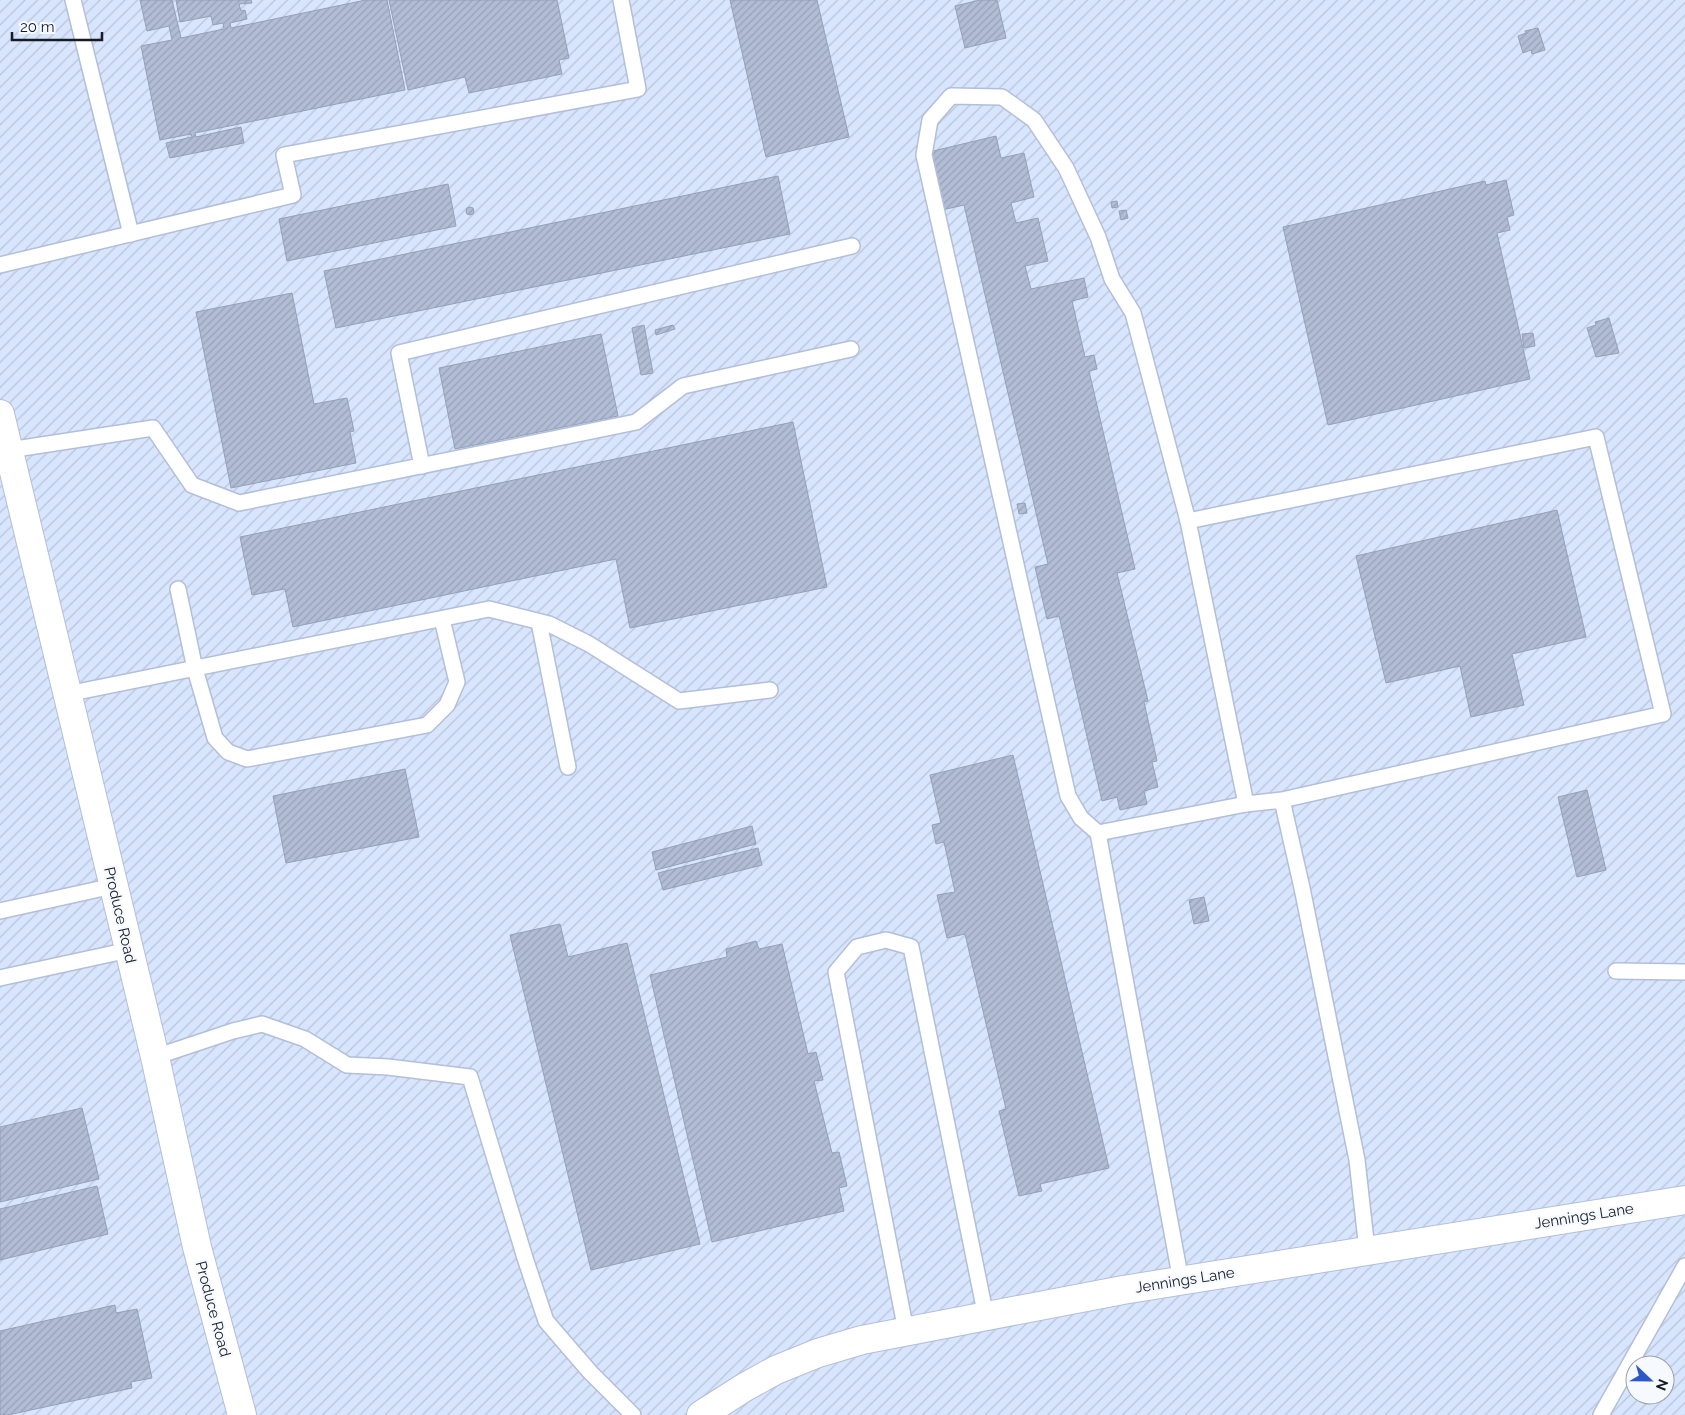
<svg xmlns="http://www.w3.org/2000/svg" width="1685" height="1415" viewBox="0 0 1685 1415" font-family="Raleway,sans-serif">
	<defs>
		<pattern id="industrial-furrows" width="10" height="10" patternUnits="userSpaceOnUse" patternTransform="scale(1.25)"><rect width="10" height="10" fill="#d8e5fe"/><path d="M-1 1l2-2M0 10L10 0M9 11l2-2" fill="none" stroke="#b9c4da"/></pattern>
		<pattern id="building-hatch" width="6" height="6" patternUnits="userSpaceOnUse" patternTransform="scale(1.25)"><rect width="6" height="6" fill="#b1bdd5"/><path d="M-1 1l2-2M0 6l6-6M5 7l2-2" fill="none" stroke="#98a2b7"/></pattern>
	</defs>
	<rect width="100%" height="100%" fill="#e4ecfb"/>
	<path fill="url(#industrial-furrows)" fill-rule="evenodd" d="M 0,0 L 1685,0 L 1685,1415 L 0,1415 ZM 1635,1365 L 1665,1365 L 1665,1395 L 1635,1395 Z"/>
	<g fill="url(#building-hatch)" stroke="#94a0b7">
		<polygon points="140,0 172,0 181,38 224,29 223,23 213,25 211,16 180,22 176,0 251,0 252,3 239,4 241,11 245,10 247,19 230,23 231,28 366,0 387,0 405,90 195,133 196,137 241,127 244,143 170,158 166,143 192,137 191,134 160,140 141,46 172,40 169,26 147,31"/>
		<polygon points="389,0 557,0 569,58 559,60 562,74 469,93 465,77 408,90"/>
		<polygon points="730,0 817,0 849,137 766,157"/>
		<polygon points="980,0 997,0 1006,38 965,48 955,6"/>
		<polygon points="1538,28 1545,50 1532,54 1531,50 1523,53 1518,36 1526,33 1525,31"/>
		<polygon points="996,136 1001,158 1024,153 1034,197 1011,203 1016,223 1038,218 1048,261 1025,266 1031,289 1084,278 1088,297 1072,301 1085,357 1094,355 1097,369 1089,371 1135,569 1117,573 1148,701 1144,702 1157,761 1152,762 1158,787 1144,791 1147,804 1120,810 1117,797 1102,801 1059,616 1047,619 1035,567 1048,564 964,205 942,210 929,152"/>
		<polygon points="778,176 790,234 336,328 324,271"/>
		<polygon points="1506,180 1514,215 1507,217 1510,230 1497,233 1530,379 1328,425 1283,227 1485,181 1486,185"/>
		<polygon points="448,184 456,226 287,261 279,219"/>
		<polygon points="1117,201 1118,207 1112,208 1111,202"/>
		<circle cx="470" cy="211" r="4"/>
		<polygon points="1126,210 1128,218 1121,220 1119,211"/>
		<polygon points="292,293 314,404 347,398 354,431 350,432 356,463 231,488 196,312"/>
		<polygon points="1609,318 1619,353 1596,357 1587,328 1596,325 1595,322"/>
		<polygon points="644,325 653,373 641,375 632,328"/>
		<polygon points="673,325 675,329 656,335 655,330"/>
		<polygon points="1533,333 1535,346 1524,348 1522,334"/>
		<polygon points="601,334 618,416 455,449 439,368"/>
		<polygon points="793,422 827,587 630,628 616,559 293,627 285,589 252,595 240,537"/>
		<polygon points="1025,503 1027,513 1019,514 1017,504"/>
		<polygon points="1557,510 1586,637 1512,654 1524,705 1471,717 1460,666 1386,683 1356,556"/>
		<polygon points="1013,755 1109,1168 1040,1184 1042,1191 1019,1196 999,1111 1006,1109 965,934 947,938 937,895 955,892 944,842 936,844 932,825 941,823 930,775"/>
		<polygon points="405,769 419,837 286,863 273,796"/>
		<polygon points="1587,790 1606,870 1577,877 1558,797"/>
		<polygon points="752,826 756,844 656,870 652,852"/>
		<polygon points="758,848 762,865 663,890 658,873"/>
		<polygon points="1204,897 1209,921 1194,924 1189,900"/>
		<polygon points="560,924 568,957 627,943 700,1244 591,1270 510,935"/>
		<polygon points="756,941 759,949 782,944 808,1054 816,1052 823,1080 814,1081 832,1153 839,1152 847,1186 839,1188 844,1211 712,1242 650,975 727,957 726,949"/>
		<polygon points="82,1108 99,1179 0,1202 0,1127"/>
		<polygon points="97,1186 108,1234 0,1260 0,1209"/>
		<polygon points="115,1305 116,1313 137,1309 152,1378 131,1382 132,1388 8,1415 0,1415 0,1331"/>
	</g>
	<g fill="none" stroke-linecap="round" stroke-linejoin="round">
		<defs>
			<g id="service">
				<polyline points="73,0 131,234"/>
				<polyline points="0,265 293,195 284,155 638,89 621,0"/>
				<polyline points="9,450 153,428 192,485 239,503 636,422 683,386 851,349"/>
				<polyline points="422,466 399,353 852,246"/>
				<polyline points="178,589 195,669 215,738 228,752 247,759 427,725 447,705 457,682 442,619"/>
				<polyline points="539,622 568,767"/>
				<polyline points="67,694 489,609 549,624 589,644 679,701 770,690"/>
				<polyline points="1282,800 1246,804 1188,521 1596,437 1663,714 1282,800 1302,888 1357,1160 1367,1250"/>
				<polyline points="1098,833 1081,818 1068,796 924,155 930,120 951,96 1002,97 1034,120 1066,168 1098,237 1112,279 1133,313 1188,521"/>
				<polyline points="0,911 113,886"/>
				<polyline points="1616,971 1685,972"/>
				<polyline points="0,978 129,950"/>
				<polyline points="155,1057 233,1031 262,1024 305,1039 347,1065 388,1067 470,1077 525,1258 546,1321 590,1372 633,1415"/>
				<polyline points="1181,1281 1098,833 1246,804"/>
				<polyline points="906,1331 836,972 857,947 886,940 911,947 986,1317"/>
				<polyline points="1601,1415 1685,1266"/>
			</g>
			<g id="tertiary">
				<polyline points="0,414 155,1057 197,1247 242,1415"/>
				<polyline points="701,1415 745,1387 776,1370 818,1353 862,1340 1123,1290 1685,1200"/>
			</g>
		</defs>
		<use href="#service" stroke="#b3bfd8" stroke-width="18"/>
		<use href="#tertiary" stroke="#b3bfd8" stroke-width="30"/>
		<use href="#service" stroke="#fff" stroke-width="15"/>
		<use href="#tertiary" stroke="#fff" stroke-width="28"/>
	</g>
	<g text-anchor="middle" stroke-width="4.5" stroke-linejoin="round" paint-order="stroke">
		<g font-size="15" fill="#171b24" stroke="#f6f9fe">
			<text transform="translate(120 915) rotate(77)" y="5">Produce Road</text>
			<text transform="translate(1584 1216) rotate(-9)" y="5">Jennings Lane</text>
			<text transform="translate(1185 1280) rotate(-9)" y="5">Jennings Lane</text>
			<text transform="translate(213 1309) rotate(75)" y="5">Produce Road</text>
		</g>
	</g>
	<g transform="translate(1650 1380) rotate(112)"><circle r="24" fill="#f6f9fe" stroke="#9da0a7"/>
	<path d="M0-4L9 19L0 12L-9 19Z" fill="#2d58c7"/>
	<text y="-8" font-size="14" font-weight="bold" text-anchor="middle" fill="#171b24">N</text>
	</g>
	<path d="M12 32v8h90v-8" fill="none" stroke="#171b24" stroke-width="2.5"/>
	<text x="20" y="32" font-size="15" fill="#171b24" stroke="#f6f9fe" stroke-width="4" paint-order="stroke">20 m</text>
</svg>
